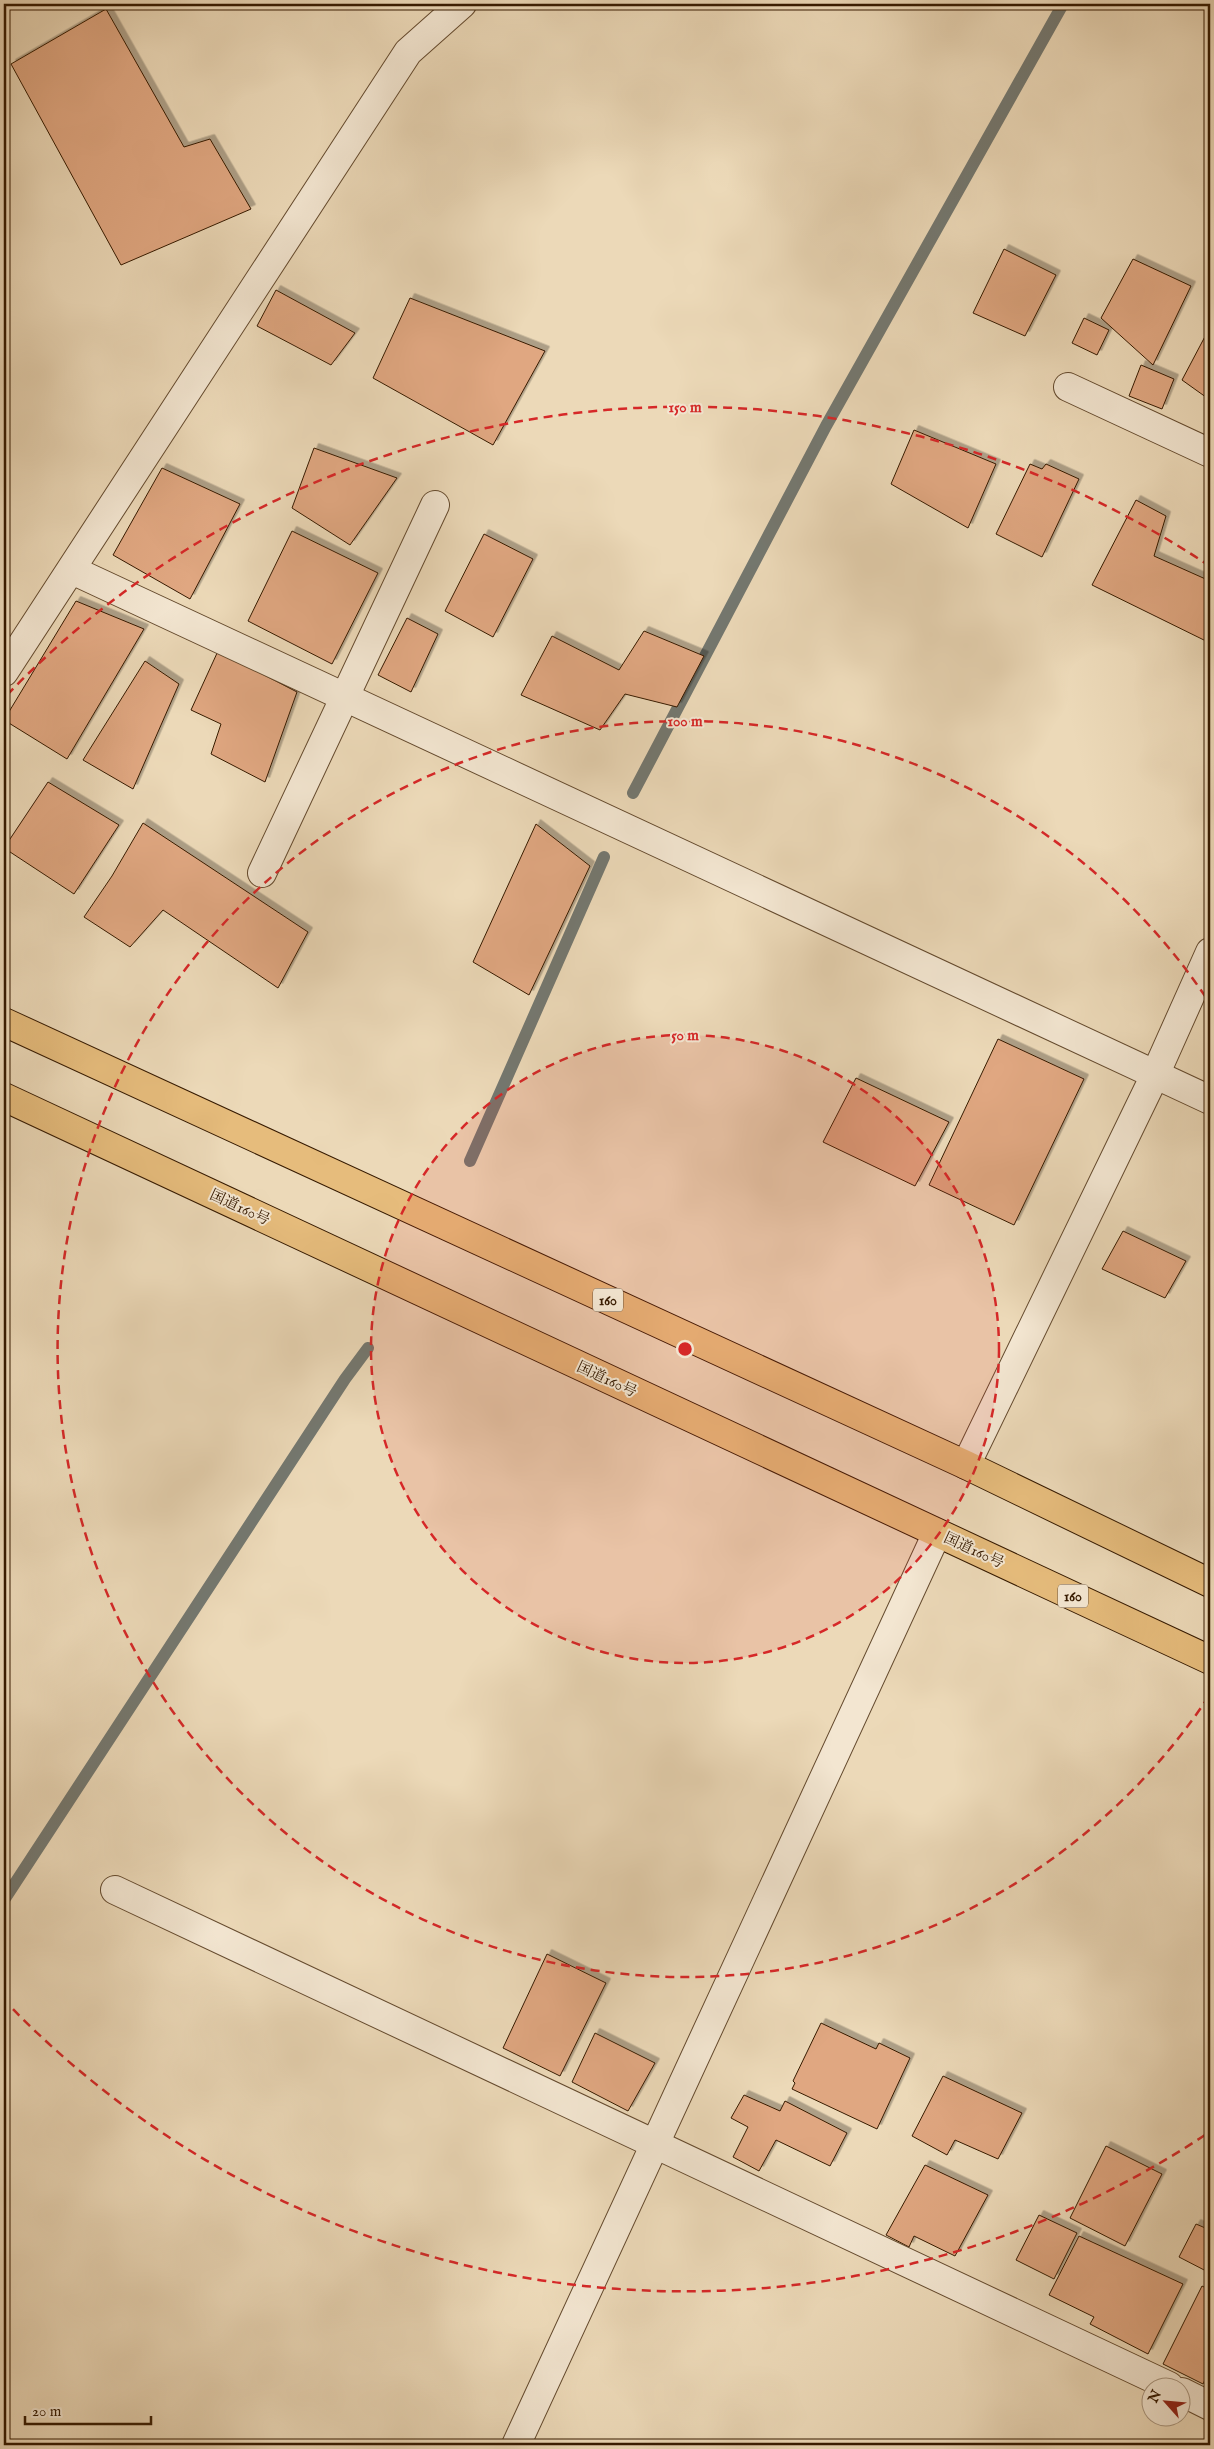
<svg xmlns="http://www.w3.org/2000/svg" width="1214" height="2449" viewBox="0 0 1214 2449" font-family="'IM FELL English','Noto Serif JP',serif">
	<defs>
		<filter id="shadow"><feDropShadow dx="4.5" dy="-4.5" stdDeviation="0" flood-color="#0004"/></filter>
	</defs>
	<rect width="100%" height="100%" fill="#ecd9b8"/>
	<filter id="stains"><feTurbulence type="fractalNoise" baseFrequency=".004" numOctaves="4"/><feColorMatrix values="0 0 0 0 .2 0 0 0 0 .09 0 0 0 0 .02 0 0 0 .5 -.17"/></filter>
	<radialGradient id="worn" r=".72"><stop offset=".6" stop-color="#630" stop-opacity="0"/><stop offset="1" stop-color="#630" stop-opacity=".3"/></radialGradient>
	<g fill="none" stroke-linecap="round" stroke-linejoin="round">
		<g stroke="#747870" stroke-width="12">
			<polyline points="633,793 826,426 1063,4"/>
			<polyline points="470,1161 604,857"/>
			<polyline points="4,1900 345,1379 368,1348"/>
		</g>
	</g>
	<g fill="#e0a781" stroke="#361a00" filter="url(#shadow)">
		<polygon points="106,9 184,147 210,139 251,209 121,265 11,64"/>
		<polygon points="1004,249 1056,275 1025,336 973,313"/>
		<polygon points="1133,259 1191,286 1153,365 1101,318"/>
		<polygon points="276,290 355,333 331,365 257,326"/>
		<polygon points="410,298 545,351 493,445 373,378"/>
		<polygon points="1084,318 1109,330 1097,355 1072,343"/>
		<polygon points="1210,327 1210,400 1182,380"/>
		<polygon points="1141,365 1174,379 1162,409 1129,396"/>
		<polygon points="914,430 996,464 968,528 891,484"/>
		<polygon points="314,448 397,478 350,545 292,508"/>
		<polygon points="1030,464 1042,469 1046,464 1079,479 1042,557 996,534"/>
		<polygon points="162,468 240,504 190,599 113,555"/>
		<polygon points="1136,500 1166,516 1154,556 1210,581 1210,643 1092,585"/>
		<polygon points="292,531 378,573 332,664 248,621"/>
		<polygon points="484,534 533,559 493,637 445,611"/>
		<polygon points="76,601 144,629 67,759 4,720"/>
		<polygon points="407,618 438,634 411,692 378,675"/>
		<polygon points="644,631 704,656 677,707 625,694 600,730 521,695 552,636 619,670"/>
		<polygon points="218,651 297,692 265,782 211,754 221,724 191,710"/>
		<polygon points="145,661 179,684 133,789 83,760"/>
		<polygon points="48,782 119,825 74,894 4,848"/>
		<polygon points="143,823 308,932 278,988 163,910 130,947 84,917 112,876"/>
		<polygon points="536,824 590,866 529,995 473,962"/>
		<polygon points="998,1039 1084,1079 1014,1225 929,1185"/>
		<polygon points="856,1078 949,1122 915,1186 823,1142"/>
		<polygon points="1123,1231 1186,1261 1165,1298 1102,1269"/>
		<polygon points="547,1954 606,1983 560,2076 503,2048"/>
		<polygon points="821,2023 876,2049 879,2043 910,2058 877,2129 792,2089 795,2083 793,2081"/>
		<polygon points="595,2033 655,2063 628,2111 572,2082"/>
		<polygon points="943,2076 1022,2113 998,2159 955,2140 947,2155 912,2136"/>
		<polygon points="744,2095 780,2111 785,2101 847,2133 830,2166 776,2140 759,2171 733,2157 748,2127 731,2118"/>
		<polygon points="1106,2146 1162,2174 1125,2246 1070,2218"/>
		<polygon points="925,2165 988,2195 955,2256 914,2236 909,2247 886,2235"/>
		<polygon points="1039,2215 1077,2233 1054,2279 1016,2260"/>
		<polygon points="1196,2224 1210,2230 1210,2273 1179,2257"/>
		<polygon points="1079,2236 1183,2284 1148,2354 1090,2324 1094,2317 1049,2295"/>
		<polygon points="1202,2286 1210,2290 1210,2369 1203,2384 1163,2364"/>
	</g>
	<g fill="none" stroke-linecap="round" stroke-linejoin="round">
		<defs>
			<g id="minor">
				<polyline points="1068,387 1210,453"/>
				<polyline points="72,570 1210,1100"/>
				<polyline points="4,672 408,52 462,4"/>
				<polyline points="262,873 435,505"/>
				<polyline points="966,1465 1155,1075 1210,952"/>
				<polyline points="115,1890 1169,2386"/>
				<polyline points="1182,2392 1210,2406"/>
				<polyline points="516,2445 937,1533"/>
			</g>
			<g id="highway">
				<polyline points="4,1022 966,1465 1210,1583"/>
				<polyline points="4,1097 1210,1660"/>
			</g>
		</defs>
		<use href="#minor" stroke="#644a2e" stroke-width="30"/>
		<use href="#highway" stroke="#361a00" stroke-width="30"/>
		<use href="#minor" stroke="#f3e6d1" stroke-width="28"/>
		<use href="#highway" stroke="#e6bc7c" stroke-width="28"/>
	</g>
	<circle cx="685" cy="1349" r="314" fill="#d62828" fill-opacity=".12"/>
	<g fill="none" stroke="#d62828" stroke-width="2.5" stroke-dasharray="9 6">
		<circle cx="685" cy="1349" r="314"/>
		<path d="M1209 1696A628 628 0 1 1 1209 1002"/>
		<path d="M1205 2135A942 942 0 0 1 7 2003M7 695A942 942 0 0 1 1205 563"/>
	</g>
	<g text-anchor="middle" stroke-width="4" stroke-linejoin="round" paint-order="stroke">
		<g fill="#f3e6d1" stroke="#6f573f" stroke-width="1">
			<rect x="593" y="1288.5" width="30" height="23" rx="4"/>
			<rect x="1058" y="1584.5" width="30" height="23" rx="4"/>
		</g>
		<g font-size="14" font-weight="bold" fill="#361a00">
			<text x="608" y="1305">160</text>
			<text x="1073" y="1601">160</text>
		</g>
		<g font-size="15" fill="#361a00" stroke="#f3e6d1">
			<text transform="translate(240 1207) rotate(25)" y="5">国道160号</text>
			<text transform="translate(607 1379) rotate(25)" y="5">国道160号</text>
			<text transform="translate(974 1550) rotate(25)" y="5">国道160号</text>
		</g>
	</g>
	<circle cx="685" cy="1349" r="8" fill="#d62828" stroke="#f3e6d1" stroke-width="2.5"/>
	<g font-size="15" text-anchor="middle" font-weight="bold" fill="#d62828" stroke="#f3e6d1" stroke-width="4" stroke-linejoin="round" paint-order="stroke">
		<text x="685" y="412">150 m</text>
		<text x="685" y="726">100 m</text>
		<text x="685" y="1040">50 m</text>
	</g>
	<rect width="1214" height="2449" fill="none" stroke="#ecd9b8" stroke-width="20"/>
	<rect x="5" y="5" width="1204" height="2439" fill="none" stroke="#361a00" stroke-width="2.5"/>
	<rect x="10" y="10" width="1194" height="2429" fill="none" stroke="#361a00"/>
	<g transform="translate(1166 2402) rotate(297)"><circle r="24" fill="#f3e6d1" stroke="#a7947d"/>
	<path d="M0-4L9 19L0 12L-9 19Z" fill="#8f2418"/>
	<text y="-8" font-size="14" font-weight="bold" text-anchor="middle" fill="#361a00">N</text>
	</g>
	<path d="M25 2416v8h126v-8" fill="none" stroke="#361a00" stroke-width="2.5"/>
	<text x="32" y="2416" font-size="15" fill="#361a00" stroke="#f3e6d1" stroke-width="4" paint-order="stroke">20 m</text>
	<rect width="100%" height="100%" filter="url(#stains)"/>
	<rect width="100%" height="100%" fill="url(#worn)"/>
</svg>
